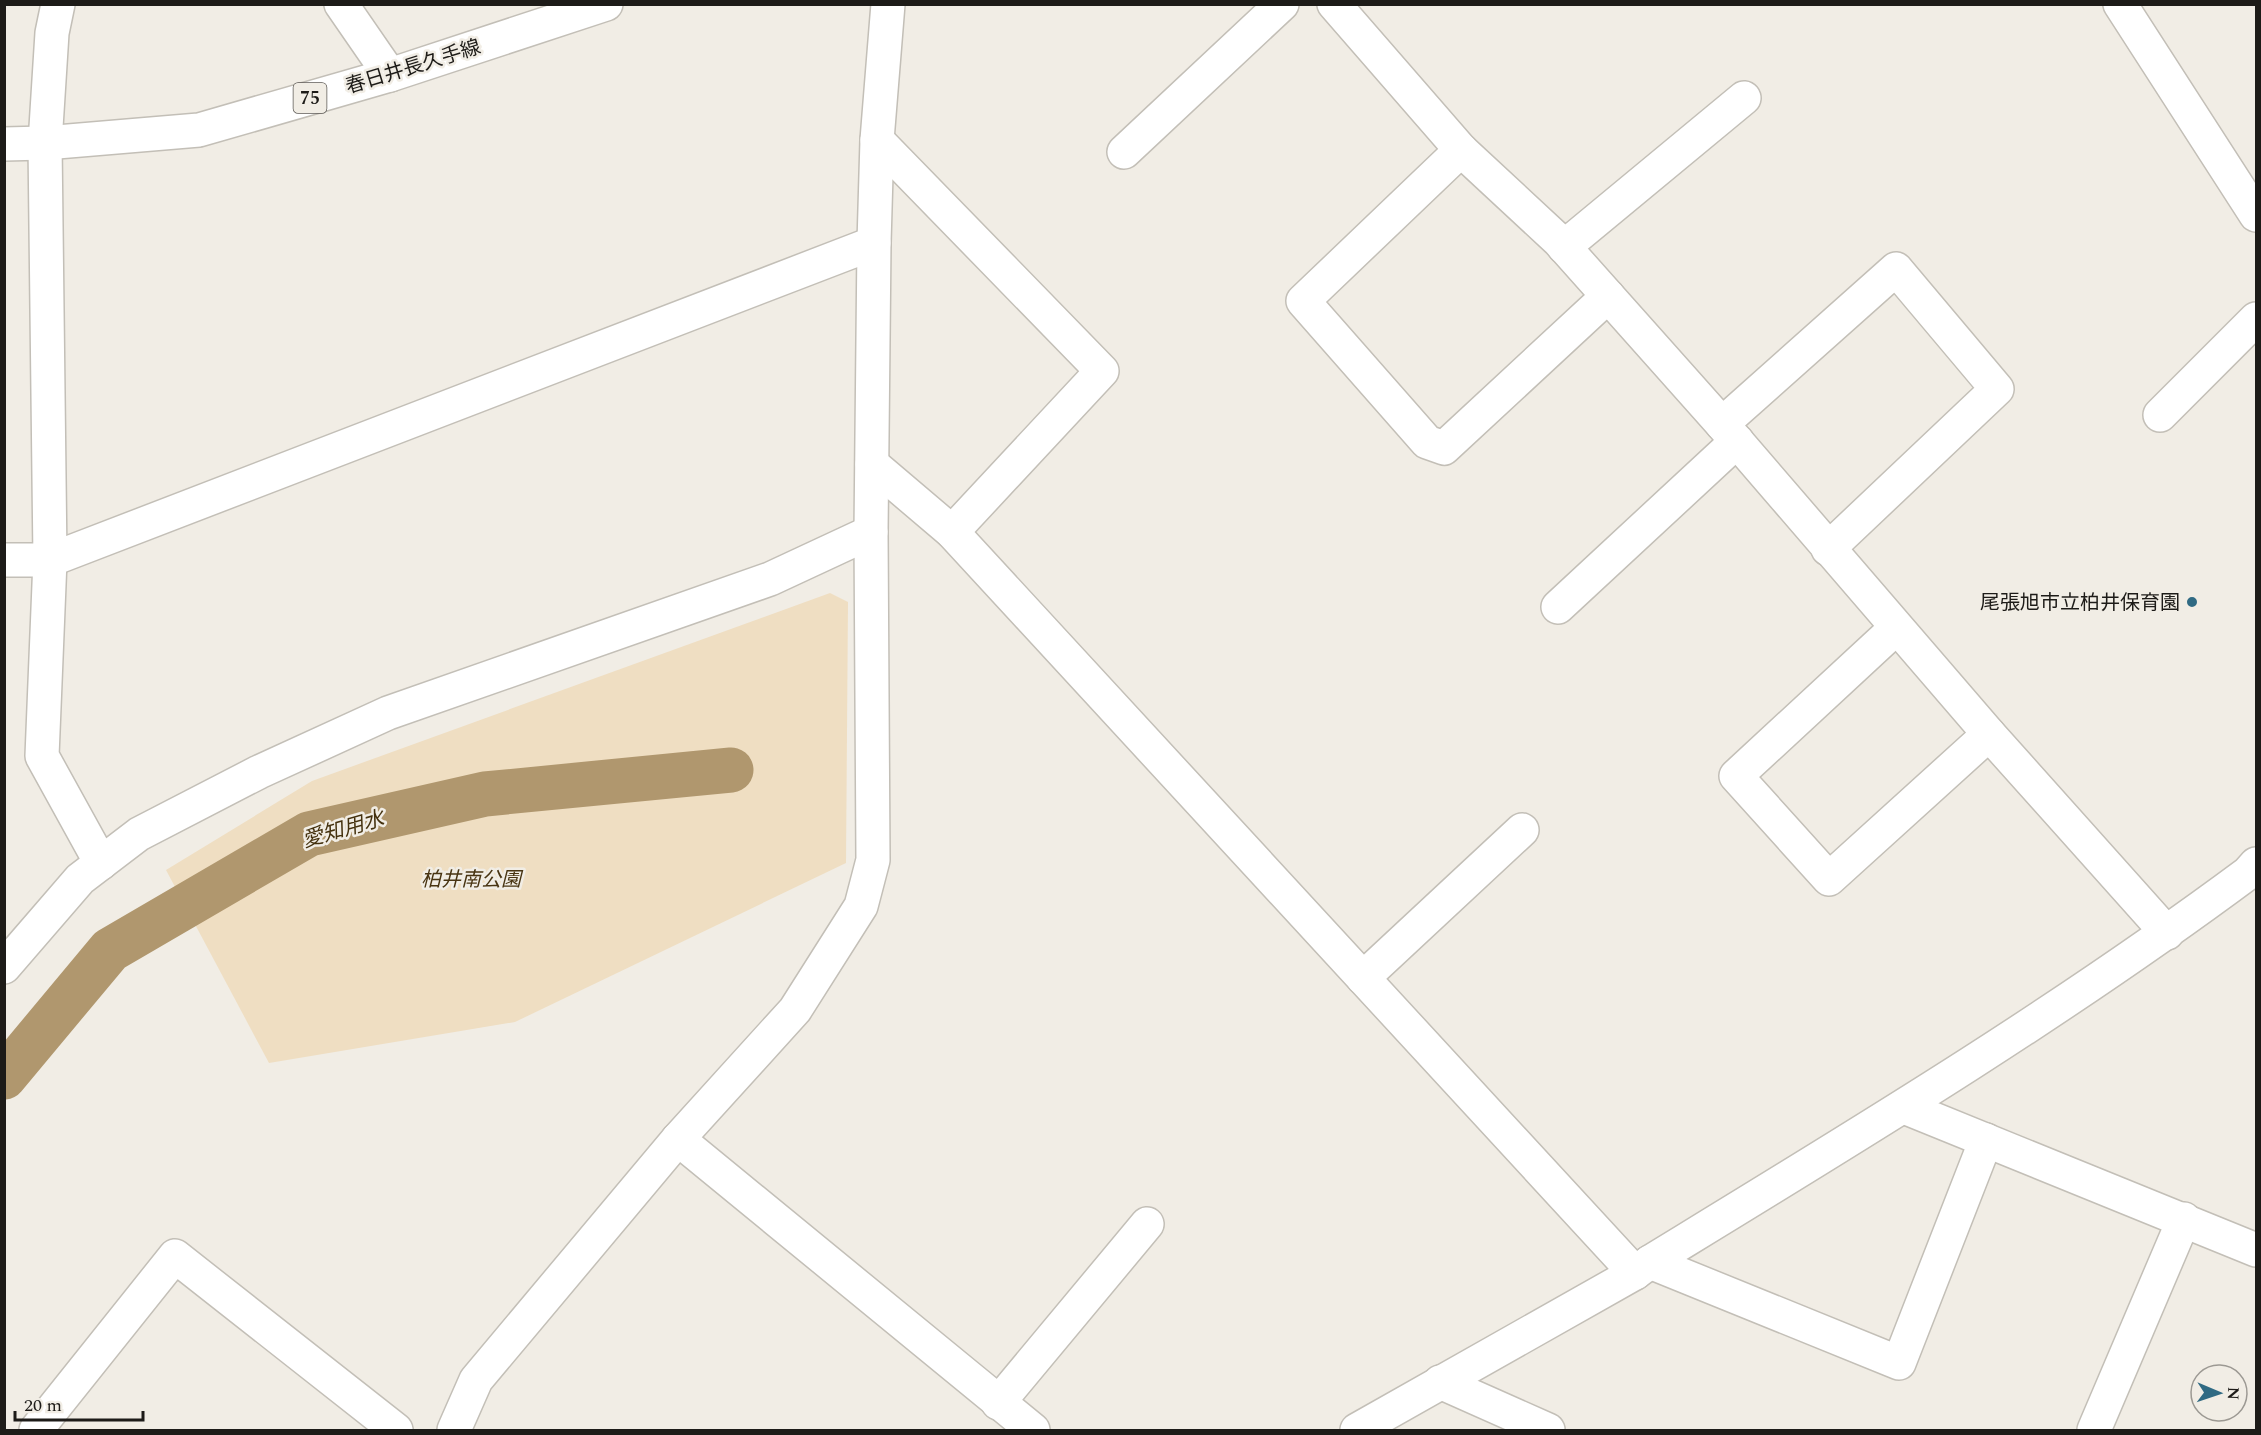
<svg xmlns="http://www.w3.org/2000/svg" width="2261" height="1435" viewBox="0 0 2261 1435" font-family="Spectral,'Noto Sans JP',serif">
	<rect width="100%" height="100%" fill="#f1ede5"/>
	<polygon fill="#efdec2" points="830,593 848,602 846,863 515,1022 269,1063 166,870 312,781"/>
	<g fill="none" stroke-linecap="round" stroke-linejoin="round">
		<polyline stroke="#b0976e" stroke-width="45" points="4,1077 110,950 309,834 485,794 731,770"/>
		<defs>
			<g id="minor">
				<polyline points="58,4 52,33 45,143 50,560 42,756 101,863"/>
				<polyline points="341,4 390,75"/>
				<polyline points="1334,4 1461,150 1559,241 1722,424 1989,734 2167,933"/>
				<polyline points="2120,4 2256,215"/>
				<polyline points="877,140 1102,371 952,532"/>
				<polyline points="1461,150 1303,301 1427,442 1444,448 1608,296"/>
				<polyline points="1124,152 1282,4"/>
				<polyline points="1564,247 1744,98"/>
				<polyline points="2160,415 2256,319"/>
				<polyline points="1722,424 1896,269 1997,389 1828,549"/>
				<polyline points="872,464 952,532 1635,1273"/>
				<polyline points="4,560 50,560 874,243"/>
				<polyline points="1558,607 1737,441"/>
				<polyline points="1896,628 1736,776 1829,879 1989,734"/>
				<polyline points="4,967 80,879 139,834 259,772 388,713 770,579 871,532"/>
				<polyline points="1363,978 1522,830"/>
				<polyline points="1904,1107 2256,1250"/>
				<polyline points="678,1139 1033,1430"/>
				<polyline points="1650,1262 1899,1363 1986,1140"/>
				<polyline points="1440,1382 1548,1430"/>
				<polyline points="998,1403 1147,1224"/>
				<polyline points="36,1430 175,1256 396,1430"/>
				<polyline points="454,1430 476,1380 678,1139 795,1010 861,906 873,860 871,532 874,243 877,140 888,4"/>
				<path d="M 1357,1430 L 1635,1273 L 1650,1262 C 1853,1138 2057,1015 2248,873 L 2256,864"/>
				<polyline points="2094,1430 2184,1219"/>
			</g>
			<polyline id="primary" points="4,144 45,143 199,130 390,75 606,4"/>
		</defs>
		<use href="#minor" stroke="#c3bfb7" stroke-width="36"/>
		<use href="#primary" stroke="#c3bfb7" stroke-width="36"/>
		<use href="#minor" stroke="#fff" stroke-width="33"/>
		<use href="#primary" stroke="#fff" stroke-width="33"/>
	</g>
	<circle fill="#306a83" stroke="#f1ede5" stroke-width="2" cx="2192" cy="602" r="6"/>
	<g text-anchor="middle" stroke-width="5" stroke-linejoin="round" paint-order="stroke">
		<rect fill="#f1ede5" stroke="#5d5a56" stroke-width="1.5" x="293.5" y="83" width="33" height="30" rx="4.5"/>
		<g font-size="18" font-weight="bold" fill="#1d1b18">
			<text x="310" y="104">75</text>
		</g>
		<g font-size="20" fill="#1d1b18" stroke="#f1ede5">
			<text transform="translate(413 66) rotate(-17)" y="7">春日井長久手線</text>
		</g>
		<g font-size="20" fill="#1d1b18" stroke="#f1ede5" text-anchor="end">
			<text x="2180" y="609">尾張旭市立柏井保育園</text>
		</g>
		<g font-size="20" font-style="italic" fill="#483412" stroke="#f1ede5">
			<text x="471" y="886">柏井南公園</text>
		</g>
		<g font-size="21" font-style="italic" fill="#44310e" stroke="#f1ede5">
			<text transform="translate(343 829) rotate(-16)" y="7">愛知用水</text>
		</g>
	</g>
	<rect width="2261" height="1435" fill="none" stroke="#1d1b18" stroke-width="12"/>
	<g transform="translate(2219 1393) rotate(92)"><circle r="28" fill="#f1ede5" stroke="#9c9993" stroke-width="1.5"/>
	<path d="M0-4.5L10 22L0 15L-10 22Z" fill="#306a83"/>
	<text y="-9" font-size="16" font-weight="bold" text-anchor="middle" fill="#1d1b18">N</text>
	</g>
	<path d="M15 1411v9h128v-9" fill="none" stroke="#1d1b18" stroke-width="3"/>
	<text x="24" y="1411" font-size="18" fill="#1d1b18" stroke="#f1ede5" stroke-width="4.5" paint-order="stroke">20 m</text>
</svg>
